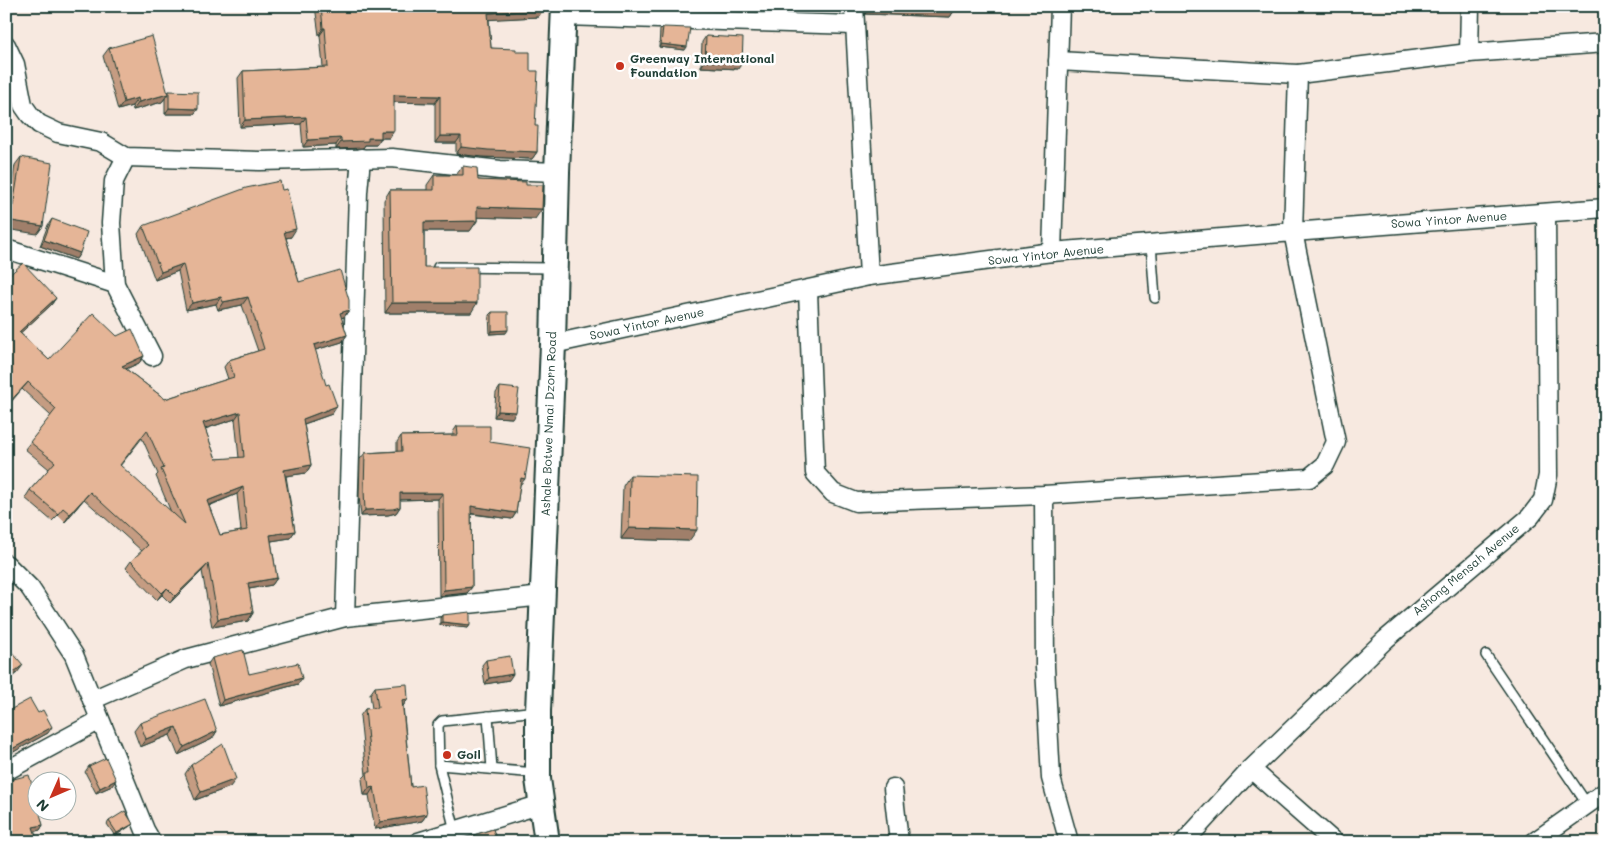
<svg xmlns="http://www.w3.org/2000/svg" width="1611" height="848" viewBox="0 0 1611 848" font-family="Mali,sans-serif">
	<rect width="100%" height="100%" fill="#f7e9e0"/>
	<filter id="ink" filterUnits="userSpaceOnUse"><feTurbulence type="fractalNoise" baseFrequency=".02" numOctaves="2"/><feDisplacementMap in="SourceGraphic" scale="10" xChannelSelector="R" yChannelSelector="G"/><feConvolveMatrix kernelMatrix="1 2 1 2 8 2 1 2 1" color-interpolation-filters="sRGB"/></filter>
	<g filter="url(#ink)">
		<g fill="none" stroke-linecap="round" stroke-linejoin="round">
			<defs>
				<g id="service">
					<polyline points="1151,244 1155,298"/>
					<polyline points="438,267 554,268"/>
					<polyline points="1486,655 1587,804"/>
					<polyline points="488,716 492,769"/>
					<polyline points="439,765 455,831"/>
					<polyline points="537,773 439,765 438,725 442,721 537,711"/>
				</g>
				<g id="minor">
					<polyline points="854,6 869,276"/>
					<polyline points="564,16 854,25"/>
					<polyline points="6,45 15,64 23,105 30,115 39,124 58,133 101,142 126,157 260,161 392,158 500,170 557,172"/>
					<polyline points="1469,53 1470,6"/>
					<polyline points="1058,61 1298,74 1469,53 1605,43"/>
					<polyline points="126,157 114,181 111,223 115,284 152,356"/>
					<polyline points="6,249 115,284"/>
					<polyline points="1052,252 1060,6"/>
					<polyline points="808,291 815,473 833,493 856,502 1044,495 1309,478 1325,465 1336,442 1293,232 1298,74"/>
					<polyline points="553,344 869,276 1052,252 1293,232 1605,208"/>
					<polyline points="1044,495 1045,667 1051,778 1069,842"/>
					<polyline points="6,564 30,588 74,655 145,830 152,842"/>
					<polyline points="345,617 358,192 361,158"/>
					<polyline points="92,700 186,659 345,617 543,596"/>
					<polyline points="1251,769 1334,842"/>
					<polyline points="6,771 100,720"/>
					<polyline points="893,788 899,842"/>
					<polyline points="418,842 542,804"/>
					<polyline points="1184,842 1251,769 1386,639 1530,517 1543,500 1548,475 1546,213"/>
					<polyline points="1534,842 1605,792"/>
				</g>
				<polyline id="secondary" points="547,842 538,779 538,711 553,344 557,172 564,6"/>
			</defs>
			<use href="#service" stroke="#1f3d34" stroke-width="12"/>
			<use href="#minor" stroke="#1f3d34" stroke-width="21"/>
			<use href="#secondary" stroke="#1f3d34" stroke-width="28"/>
			<use href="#service" stroke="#fff" stroke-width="9"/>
			<use href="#minor" stroke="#fff" stroke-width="18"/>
			<use href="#secondary" stroke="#fff" stroke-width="24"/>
		</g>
		<g fill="#c59c82" stroke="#1f3d34" fill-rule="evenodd">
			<polygon points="315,6 543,6 543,10 538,17 489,19 491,48 516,52 530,71 537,152 532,159 483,157 456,154 456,143 435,143 435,103 394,102 389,138 381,138 376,145 365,145 363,148 336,149 336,145 303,147 301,124 240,127 238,78 243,71 323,67 320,35 319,35"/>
			<polygon points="865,6 957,6 950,17 865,14"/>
			<polygon points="663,27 685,50 659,47 660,30"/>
			<polygon points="706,36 738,69 701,67 702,42"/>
			<polygon points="109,48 168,93 169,91 198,109 194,114 165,114 165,98 162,102 133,110 132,106 118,110 103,56"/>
			<polygon points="21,157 43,226 37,234 9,203 15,165"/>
			<polygon points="463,166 478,180 526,185 535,219 477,217 477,221 470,231 424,231 424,267 471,313 385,313 384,200 390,190 427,190 427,185 434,175 456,175"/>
			<polygon points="52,219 80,253 76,259 40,246 48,225"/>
			<path d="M 143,226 L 291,237 L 286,238 L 299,282 L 349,310 L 344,317 L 341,318 L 347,335 L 342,342 L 315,350 L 332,414 L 304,424 L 311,465 L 306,473 L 286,476 L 295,531 L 290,538 L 271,541 L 277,578 L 272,585 L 249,589 L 253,613 L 248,621 L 212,627 L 202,571 L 170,603 L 162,595 L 157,600 L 126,568 L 131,561 L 142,551 L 84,499 L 65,522 L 58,515 L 52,521 L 25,498 L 30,490 L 49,469 L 25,449 L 51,416 L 22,389 L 6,278 L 56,298 L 51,305 L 20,333 L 49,360 L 117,336 L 144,356 L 139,363 L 126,369 L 165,399 L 228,379 L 224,367 L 229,360 L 258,351 L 242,305 L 218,310 L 216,304 L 186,310 L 178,271 L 155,280 L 138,234 ZM 235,419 L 239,458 L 216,459 L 205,429 ZM 142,438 L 158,474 L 156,476 L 171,512 L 120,466 ZM 237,494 L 241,531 L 220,535 L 209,506 Z"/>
			<polygon points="492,312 506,333 490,334 489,315"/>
			<polygon points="500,387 512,418 494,417 496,393"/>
			<polygon points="457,426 490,442 520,485 516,513 512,519 471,514 472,587 467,593 439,596 438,499 400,500 400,507 396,513 388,515 361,516 359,496 360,459 365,453 397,451 397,442 401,436 453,435 453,432"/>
			<polygon points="630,475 689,541 621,539 623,486"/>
			<polygon points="442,615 470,625 468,628 440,625 440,618"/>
			<polygon points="212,658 249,674 298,684 219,706 208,664"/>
			<polygon points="486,660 509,680 485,684 482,665"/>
			<polygon points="375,687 408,699 403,706 411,787 427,814 422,821 375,829 369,795 364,795 362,779 366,775 360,716 365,709 372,709 370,694"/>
			<polygon points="6,712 48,733 8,755 6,752"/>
			<polygon points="140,723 217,731 212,739 178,755 170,735 140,747 134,731"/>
			<polygon points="191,765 230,787 195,800 185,774"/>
			<polygon points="89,766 112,786 96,793 85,772"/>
			<polygon points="6,781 43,825 40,830 7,836 6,833"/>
			<polygon points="109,821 130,826 115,836 107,824"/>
			<polygon points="474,835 497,842 473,842 472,837"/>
		</g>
		<g fill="#a07f6a" stroke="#1f3d34">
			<polygon points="648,6 704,6 702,10 647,8"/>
			<polygon points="746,6 797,6 793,12 743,11"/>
			<polygon points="870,6 957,6 950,17 865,14"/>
			<polygon points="543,10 538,17 483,20 488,13"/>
			<polygon points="323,28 325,28 320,35 319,35"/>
			<polygon points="661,44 687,47 685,50 659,47"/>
			<polygon points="705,61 742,63 738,69 701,67"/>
			<polygon points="168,94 162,102 133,110 139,102"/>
			<polygon points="394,95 440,96 435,103 389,102"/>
			<polygon points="138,98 132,106 118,110 124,102"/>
			<polygon points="169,108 198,109 194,114 165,114"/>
			<polygon points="306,117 301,124 240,127 245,120"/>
			<polygon points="381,131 394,131 389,138 376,138"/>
			<polygon points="440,136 461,136 456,143 435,143"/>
			<polygon points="341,138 336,145 303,147 308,140"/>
			<polygon points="368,138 381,138 376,145 365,145 363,148 336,149 341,142"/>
			<polygon points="461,147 537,152 532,159 483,157 456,154"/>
			<polygon points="477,207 542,209 535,219 470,217"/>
			<polygon points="6,220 43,226 37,234 6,229"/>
			<polygon points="477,221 470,231 417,231 424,222"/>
			<polygon points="296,229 291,237 279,239 284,232"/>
			<polygon points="44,240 80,253 76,259 40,246"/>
			<polygon points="183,264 178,271 155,280 161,272"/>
			<polygon points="221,297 216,304 186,310 192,303"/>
			<polygon points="248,297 242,305 218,310 223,302"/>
			<polygon points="56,298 51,305 14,339 19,332"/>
			<polygon points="392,303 477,303 471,313 385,313"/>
			<polygon points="349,310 344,317 335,320 340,313"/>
			<polygon points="508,330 506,333 490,334 492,331"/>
			<polygon points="347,335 342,342 309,352 314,345"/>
			<polygon points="144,356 139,363 117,373 122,366"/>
			<polygon points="28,382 22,389 6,408 6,406"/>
			<polygon points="337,406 332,414 298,426 303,419"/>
			<polygon points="498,411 516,412 512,418 494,417"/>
			<polygon points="240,412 235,419 198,431 203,423"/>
			<polygon points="311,465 306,473 279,477 284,470"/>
			<polygon points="521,478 525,479 520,485 516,485"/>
			<polygon points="243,487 237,494 202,508 207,501"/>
			<polygon points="90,492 84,499 65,522 70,514"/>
			<polygon points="400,493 443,493 438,499 395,500"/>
			<polygon points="471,506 516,513 512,519 467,513"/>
			<polygon points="400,507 396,513 388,515 361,516 365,510"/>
			<polygon points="629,528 697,530 689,541 621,539"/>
			<polygon points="295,531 290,538 265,542 270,535"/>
			<polygon points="208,564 202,571 170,603 175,596"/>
			<polygon points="277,578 272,585 243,590 248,583"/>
			<polygon points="472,587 467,593 439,596 444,590"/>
			<polygon points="167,588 162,595 157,600 162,593"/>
			<polygon points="253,613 248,621 212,627 218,619"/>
			<polygon points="442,622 470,625 468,628 440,625"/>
			<polygon points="23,665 17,673 6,682 6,678"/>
			<polygon points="513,674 509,680 485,684 489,678"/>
			<polygon points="302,678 298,684 219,706 223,700"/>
			<polygon points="408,699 403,706 397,707 402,700"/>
			<polygon points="52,727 48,733 8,755 12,749"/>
			<polygon points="176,727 170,735 140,747 146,739"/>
			<polygon points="217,731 212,739 178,755 184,747"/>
			<polygon points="236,779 230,787 195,800 201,792"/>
			<polygon points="116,780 112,786 96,793 100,788"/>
			<polygon points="374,787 369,795 364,795 369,788"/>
			<polygon points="427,814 422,821 375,829 380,822"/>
			<polygon points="133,824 115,836 117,833"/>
			<polygon points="43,825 40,830 29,833 33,827"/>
		</g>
		<g fill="#e5b597" stroke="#1f3d34" fill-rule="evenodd">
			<polygon points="321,6 543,6 543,10 488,13 491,48 516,49 516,52 530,52 530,71 538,71 535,126 538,126 537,152 488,150 461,147 461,136 440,136 440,96 394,95 394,131 381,131 381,138 368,138 368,141 341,142 341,138 308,140 306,117 245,120 243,71 328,67 325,28 323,28"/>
			<polygon points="663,27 690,28 687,47 661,44"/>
			<polygon points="152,36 168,94 139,102 138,98 124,102 109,48"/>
			<polygon points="706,36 743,38 742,63 705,61"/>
			<polygon points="169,91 198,92 198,109 169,108"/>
			<polygon points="21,157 52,163 43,226 6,220 6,200 13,206"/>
			<polygon points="463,166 477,168 478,180 526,182 526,185 543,185 542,209 477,207 477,221 424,222 424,267 477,267 477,303 392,303 390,190 434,190 434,175 463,175"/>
			<path d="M 280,181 L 282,190 L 287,189 L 296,229 L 284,232 L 299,282 L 340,270 L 349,300 L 349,310 L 340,313 L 347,335 L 314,345 L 326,385 L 329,384 L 337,406 L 303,419 L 311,465 L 284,470 L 295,531 L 270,535 L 277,578 L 248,583 L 253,613 L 218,619 L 208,564 L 175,596 L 167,588 L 162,593 L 131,561 L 148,545 L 90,492 L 70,514 L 63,508 L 58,514 L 30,490 L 55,462 L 30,442 L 56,409 L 28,382 L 6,406 L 6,278 L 23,263 L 56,298 L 19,332 L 49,360 L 93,313 L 117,336 L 132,329 L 144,356 L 122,366 L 165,399 L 234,377 L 229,360 L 264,349 L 248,297 L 223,302 L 221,297 L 192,303 L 183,264 L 161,272 L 143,226 L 246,188 ZM 240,412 L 244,457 L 216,459 L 203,423 ZM 147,430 L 164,468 L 161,469 L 185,524 L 120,465 ZM 243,487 L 247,530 L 220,535 L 207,501 Z"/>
			<polygon points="52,219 87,232 80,253 44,240"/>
			<polygon points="492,312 508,312 508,330 492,331"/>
			<polygon points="500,387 519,389 516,412 498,411"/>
			<polygon points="457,426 490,426 490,442 530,448 525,479 521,478 516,513 471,506 472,587 444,590 443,493 400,493 400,507 393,509 365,510 364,490 365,453 402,451 401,436 458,435"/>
			<polygon points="630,475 698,477 697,530 629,528"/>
			<polygon points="470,612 470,625 442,622 442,615"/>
			<polygon points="6,645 23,665 6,678"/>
			<polygon points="243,650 249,674 298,663 302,678 223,700 212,658"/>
			<polygon points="510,656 513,674 489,678 486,660"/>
			<polygon points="407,684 408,699 402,700 411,787 423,785 427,814 380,822 374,787 369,788 367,772 371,772 365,709 378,708 375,687"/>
			<polygon points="30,699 38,713 43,710 52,727 12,749 6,739 6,712"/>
			<polygon points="205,699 217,731 184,747 176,727 146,739 140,723"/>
			<polygon points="223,744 236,779 201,792 191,765"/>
			<polygon points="106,758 116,780 100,788 89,766"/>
			<polygon points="29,775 38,804 38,810 39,810 43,825 33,827 38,842 6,842 6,837 12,834 6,814 6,781"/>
			<polygon points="125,811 133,824 117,833 109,821"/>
			<polygon points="493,829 497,842 476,842 474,835"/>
		</g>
	</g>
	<g fill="#c8321e" stroke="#fff" stroke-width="2">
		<circle cx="620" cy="66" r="5"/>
		<circle cx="447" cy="755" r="5"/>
	</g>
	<g text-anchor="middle" stroke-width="5" stroke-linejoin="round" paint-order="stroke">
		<g font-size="12" font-weight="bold" fill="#1f3d34" stroke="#fff" text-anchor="start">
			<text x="630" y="63">Greenway International<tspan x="630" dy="14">Foundation</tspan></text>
			<text x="457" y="759">Goil</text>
		</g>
		<g font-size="12" fill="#1f3d34" stroke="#fff">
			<text transform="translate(1449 220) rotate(-4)" y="4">Sowa Yintor Avenue</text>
			<text transform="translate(1046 255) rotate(-6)" y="4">Sowa Yintor Avenue</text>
			<text transform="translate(647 324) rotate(-12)" y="4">Sowa Yintor Avenue</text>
			<text transform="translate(549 424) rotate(-88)" y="4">Ashale Botwe Nmai Dzorn Road</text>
			<text transform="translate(1466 570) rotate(-40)" y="4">Ashong Mensah Avenue</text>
		</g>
	</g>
	<rect width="1611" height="848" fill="none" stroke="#fff" stroke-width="25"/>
	<rect x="12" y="12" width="1586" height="823" fill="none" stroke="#1f3d34" stroke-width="2" filter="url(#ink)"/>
	<g transform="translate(52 796) rotate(225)"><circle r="24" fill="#ffffff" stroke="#a5b1ae"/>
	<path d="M0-4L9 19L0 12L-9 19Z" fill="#c8321e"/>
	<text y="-8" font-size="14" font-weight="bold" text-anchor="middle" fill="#1f3d34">N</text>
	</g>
</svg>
